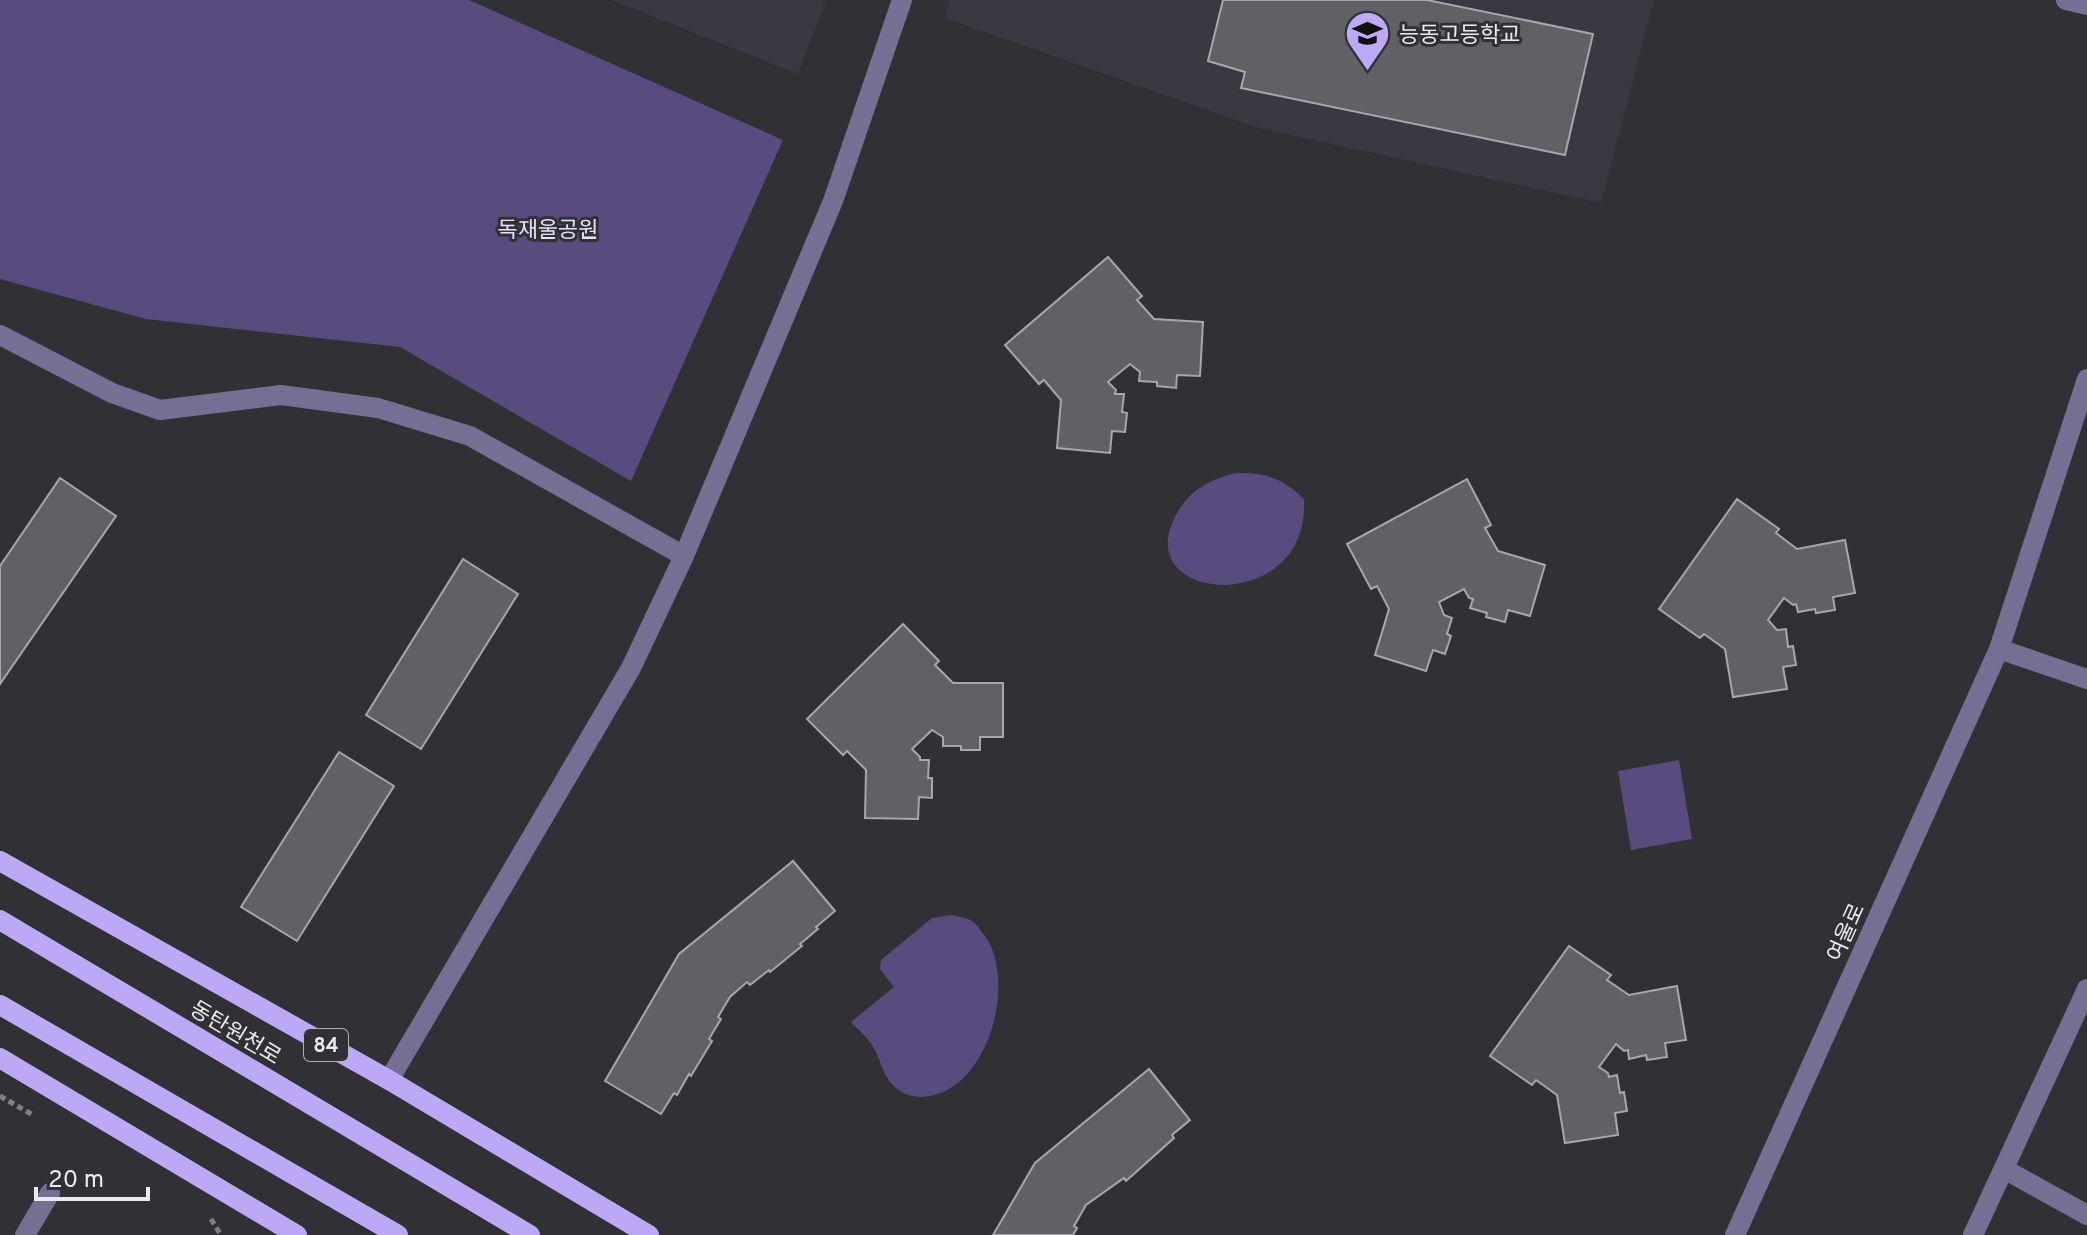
<svg xmlns="http://www.w3.org/2000/svg" width="2087" height="1235" viewBox="0 0 2087 1235" font-family="Overpass,'Noto Sans KR',sans-serif">
	<rect width="100%" height="100%" fill="#313035"/>
	<g fill="#3b3843">
		<polygon points="612,0 826,0 798,74"/>
		<polygon points="950,0 1654,0 1601,203 1259,128 945,18"/>
	</g>
	<g fill="#594b7d">
		<polygon points="0,0 469,0 783,140 631,481 400,347 146,319 0,279"/>
		<path d="M 1237,473 C 1265,472 1284,479 1304,499 C 1311,616 1130,605 1175,517 C 1188,491 1209,479 1237,473 Z"/>
		<polygon points="1679,760 1692,839 1631,850 1618,771"/>
		<path d="M 950,915 C 955,916 963,917 968,919 C 976,922 980,930 985,936 C 1017,981 989,1086 930,1096 C 920,1098 909,1097 900,1091 C 885,1081 882,1065 875,1050 C 870,1040 859,1030 851,1022 L 894,987 L 880,969 L 881,960 L 932,918 Z"/>
	</g>
	<g fill="#616064" stroke="#a7a6ac" stroke-width="2">
		<polygon points="1223,0 1427,0 1593,34 1565,155 1241,88 1245,72 1208,61"/>
		<polygon points="1108,257 1142,296 1137,300 1154,319 1203,322 1200,376 1177,375 1176,388 1157,386 1157,382 1139,381 1140,372 1130,364 1108,382 1116,390 1115,394 1124,394 1122,412 1127,413 1125,432 1112,431 1110,453 1057,448 1061,400 1044,380 1039,384 1005,345"/>
		<polygon points="60,478 116,516 0,684 0,566"/>
		<polygon points="1467,479 1491,525 1485,528 1498,551 1545,565 1530,616 1508,610 1505,622 1486,617 1487,613 1470,608 1473,599 1469,598 1464,589 1439,602 1444,615 1452,618 1447,634 1451,636 1445,654 1433,650 1426,671 1375,655 1389,609 1377,586 1371,589 1347,544"/>
		<polygon points="1737,499 1779,529 1776,533 1797,549 1845,540 1855,593 1833,597 1835,610 1816,613 1815,609 1798,612 1796,604 1793,605 1784,598 1768,620 1777,630 1786,629 1788,647 1793,646 1796,665 1783,667 1787,689 1733,697 1725,649 1704,634 1700,638 1659,609"/>
		<polygon points="463,559 518,594 421,749 366,715"/>
		<polygon points="903,624 939,661 935,665 953,683 1003,683 1003,737 980,737 980,750 961,750 961,746 943,746 943,737 932,730 912,749 920,757 920,760 929,760 928,778 932,778 932,798 919,797 918,819 865,818 866,770 847,751 843,755 807,719"/>
		<polygon points="339,752 394,786 297,941 241,907"/>
		<polygon points="793,861 835,911 816,927 818,929 800,944 802,946 770,972 769,970 750,985 747,982 730,997 718,1017 721,1019 709,1039 712,1041 691,1076 689,1074 677,1095 674,1093 661,1114 605,1081 679,954"/>
		<polygon points="1569,946 1611,975 1607,980 1629,995 1677,986 1686,1040 1665,1043 1667,1057 1647,1060 1646,1055 1629,1059 1628,1050 1624,1051 1616,1044 1599,1067 1608,1073 1609,1077 1617,1075 1620,1093 1624,1092 1627,1111 1615,1113 1618,1135 1565,1143 1557,1095 1536,1080 1532,1085 1490,1056"/>
		<polygon points="1149,1069 1190,1120 1172,1135 1174,1138 1126,1181 1124,1178 1086,1205 1074,1226 1077,1228 1073,1235 993,1235 1035,1163"/>
	</g>
	<g fill="none" stroke-linecap="round" stroke-linejoin="round">
		<g stroke="#807f83" stroke-width="5" stroke-dasharray="6 4" stroke-linecap="butt">
			<polyline points="0,1096 33,1115"/>
			<polyline points="211,1219 221,1235"/>
		</g>
		<g stroke="#776e93" stroke-width="20">
			<polyline points="2066,0 2087,5"/>
			<polyline points="0,335 112,393 160,410 281,395 378,408 470,436 684,556"/>
			<polyline points="1999,649 2087,679"/>
			<polyline points="389,1080 631,668 684,556 833,201 902,0"/>
			<polyline points="2004,1169 2087,1215"/>
			<polyline points="25,1235 50,1193"/>
			<polyline points="1735,1235 1999,649 2087,379"/>
			<polyline points="1973,1235 2087,989"/>
		</g>
		<g stroke="#bda8f6" stroke-width="20">
			<polyline points="0,861 389,1080 649,1235"/>
			<polyline points="0,920 530,1235"/>
			<polyline points="0,1005 398,1235"/>
			<polyline points="0,1058 297,1235"/>
		</g>
	</g>
	<defs>
		<symbol id="school-pin" viewBox="-11 -11 22 30"><path d="M0 17L-7.5 6A9.5 9.5 0 1 1 7.5 6Z" fill="#bda9f5" stroke="#313035"/><path d="M0-5L7-2L0 1L-7-2ZM-4 1L0 2.5L4 1V4Q0 6-4 4Z" fill="#111"/></symbol>
	</defs>
	<g fill-rule="evenodd">
		<use href="#school-pin" x="1342" y="8" width="51" height="69"/>
	</g>
	<g text-anchor="middle" stroke-width="6" stroke-linejoin="round" paint-order="stroke">
		<rect fill="#313035" stroke="#b2b2b6" stroke-width="2" x="304" y="1029" width="44" height="32" rx="6"/>
		<g font-size="20" font-weight="bold" fill="#eaeaed">
			<text x="326" y="1052">84</text>
		</g>
		<g font-size="22" fill="#eaeaed" stroke="#313035" text-anchor="start">
			<text x="1399" y="42">능동고등학교</text>
		</g>
		<g font-size="22" fill="#e4dff6" stroke="#313035">
			<text x="548" y="237">독재울공원</text>
		</g>
		<g font-size="22" fill="#eaeaed" stroke="#313035">
			<text transform="translate(1845 932) rotate(-66)" y="8">여울로</text>
			<text transform="translate(236 1032) rotate(31)" y="8">동탄원천로</text>
		</g>
	</g>
	<path d="M36 1187v12h112v-12" fill="none" stroke="#eaeaed" stroke-width="4"/>
	<text x="48" y="1187" font-size="24" fill="#eaeaed" stroke="#313035" stroke-width="6" paint-order="stroke">20 m</text>
</svg>
